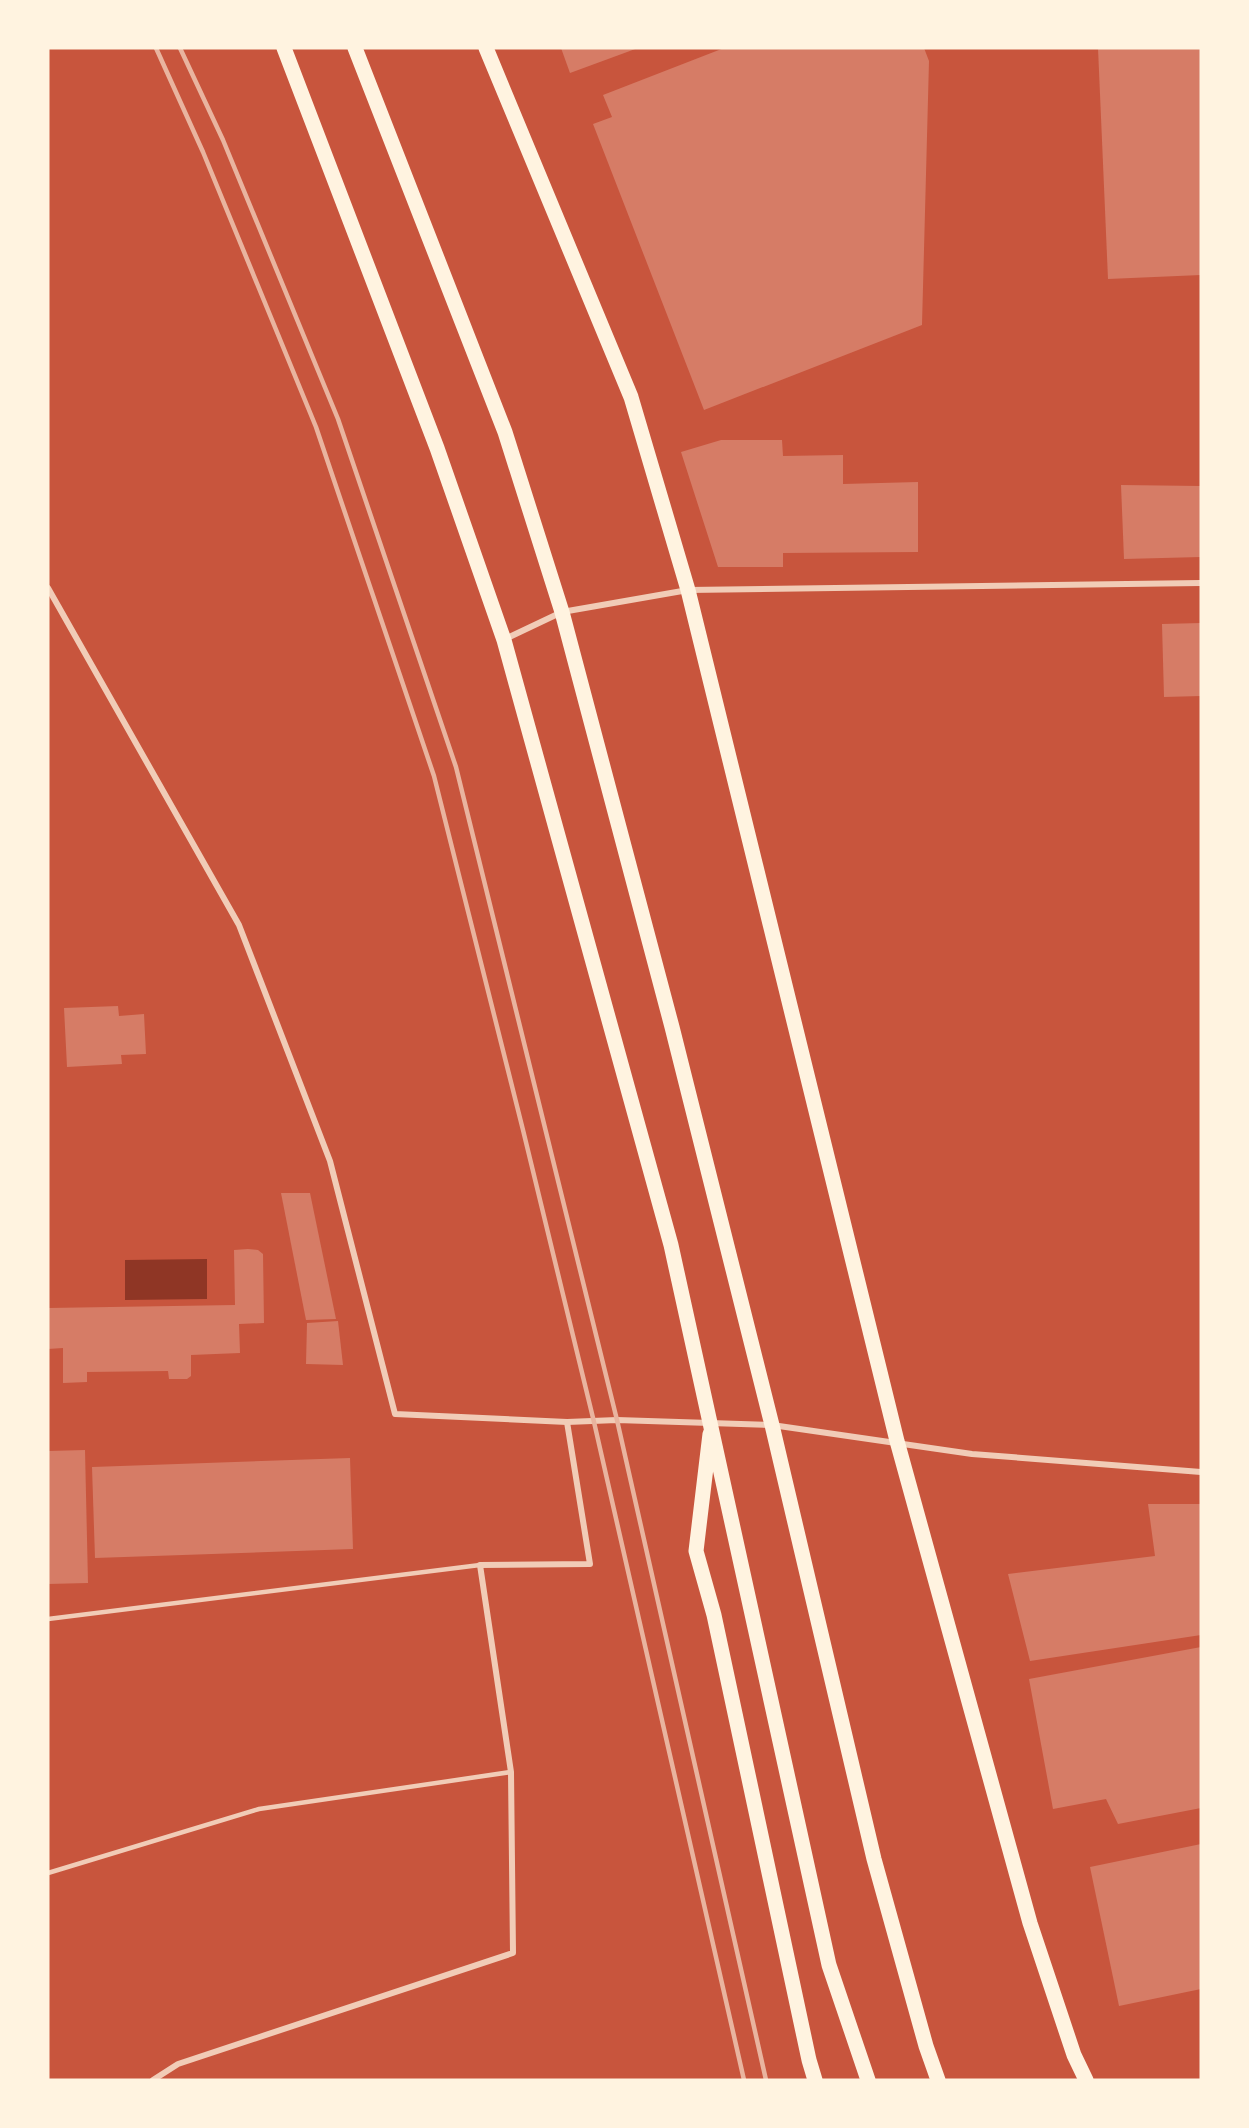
<svg xmlns="http://www.w3.org/2000/svg" width="1249" height="2128" viewBox="0 0 1249 2128" font-family="Raleway,sans-serif">
	<rect width="100%" height="100%" fill="#c8553d"/>
	<polygon fill="#8f3625" points="207,1259 207,1299 125,1300 125,1260"/>
	<g fill="#d67c66">
		<polygon points="561,48 638,48 570,73"/>
		<polygon points="724,48 924,48 929,61 922,325 704,410 593,124 612,117 603,95"/>
		<polygon points="1098,48 1201,48 1201,275 1108,279"/>
		<polygon points="721,440 782,440 783,456 843,455 843,484 918,482 918,552 783,553 783,567 718,567 681,452"/>
		<polygon points="1121,485 1201,486 1201,557 1124,559"/>
		<polygon points="1201,623 1201,696 1164,697 1162,624"/>
		<polygon points="118,1006 119,1016 144,1014 146,1054 121,1055 122,1064 67,1067 64,1008"/>
		<polygon points="281,1193 310,1193 336,1319 306,1320"/>
		<polygon points="248,1249 258,1250 263,1254 264,1323 239,1324 240,1353 191,1355 191,1376 187,1379 169,1379 168,1371 87,1372 87,1382 63,1383 63,1348 48,1349 48,1308 235,1305 234,1250"/>
		<polygon points="338,1321 343,1365 306,1364 307,1323"/>
		<polygon points="85,1450 88,1583 48,1584 48,1451"/>
		<polygon points="350,1458 353,1549 95,1558 92,1467"/>
		<polygon points="1148,1504 1201,1504 1201,1635 1030,1661 1008,1574 1155,1556"/>
		<polygon points="1201,1647 1201,1808 1118,1824 1106,1799 1053,1809 1029,1679"/>
		<polygon points="1201,1844 1201,1989 1119,2006 1090,1867"/>
	</g>
	<g fill="none" stroke-linecap="round" stroke-linejoin="round">
		<g stroke="#f1ccb7" stroke-width="4.5">
			<polyline points="48,1619 480,1565"/>
			<polyline points="48,1873 259,1809 511,1772"/>
		</g>
		<g stroke="#f1ccb7" stroke-width="6">
			<polyline points="48,588 239,925 330,1161 395,1414 567,1422 617,1420 772,1425 972,1454 1201,1472"/>
			<polyline points="505,639 562,612 688,590 1201,583"/>
			<polyline points="153,2080 178,2064 513,1953 511,1772 480,1565 590,1564 567,1422"/>
		</g>
		<g stroke="#fff3e0" stroke-width="15">
			<polyline points="284,48 437,448 504,640 671,1245 829,1965 868,2080"/>
			<polyline points="355,48 505,432 562,612 672,1027 772,1425 874,1859 926,2046 938,2080"/>
			<polyline points="486,48 631,397 688,590 897,1441 1030,1923 1074,2055 1086,2080"/>
			<polyline points="710,1434 696,1551 714,1615 809,2060 815,2080"/>
		</g>
		<g stroke="#e9b49f" stroke-width="4.5">
			<polyline points="156,48 203,152 316,427 434,776 523,1130 594,1422 744,2080"/>
			<polyline points="180,48 223,140 338,419 456,767 617,1420 766,2080"/>
		</g>
	</g>
	<rect width="1249" height="2128" fill="none" stroke="#fff3e0" stroke-width="99"/>
</svg>
